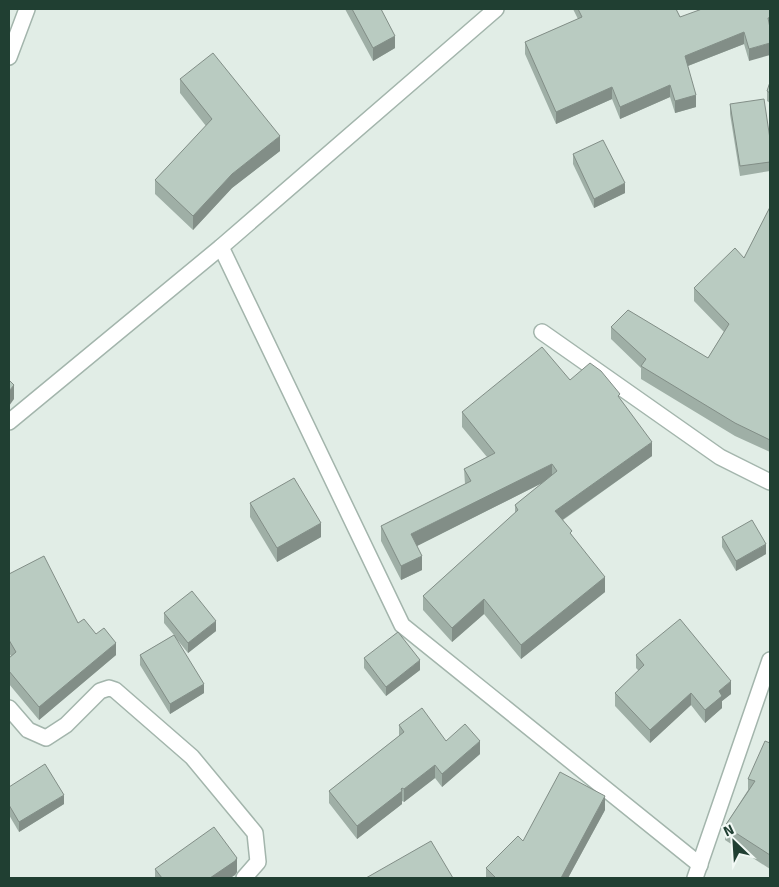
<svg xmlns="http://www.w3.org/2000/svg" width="779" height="887" viewBox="0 0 779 887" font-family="Signika,sans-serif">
	<rect width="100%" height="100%" fill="#e1ede6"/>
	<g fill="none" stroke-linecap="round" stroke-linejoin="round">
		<defs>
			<g id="street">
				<polyline points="9,57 27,9"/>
				<polyline points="221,247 402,625 700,865"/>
				<polyline points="542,332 720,457 770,482"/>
				<polyline points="9,422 221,247 496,9"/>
				<polyline points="9,708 28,730 46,738 66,725 100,691 109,688 115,690 192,757 255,833 258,862 244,878"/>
				<polyline points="695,878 770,660"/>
			</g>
		</defs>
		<use href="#street" stroke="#a3b5ac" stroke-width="18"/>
		<use href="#street" stroke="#fff" stroke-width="15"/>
	</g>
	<g fill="#9fafa6">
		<polygon points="345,9 381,9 395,48 373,61"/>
		<polygon points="573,9 676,9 680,17 770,9 749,61 744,44 688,66 696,107 675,113 670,97 620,119 612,99 556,124 525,54 525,42 578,19"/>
		<polygon points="180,79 280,151 232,188 193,230 155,194 155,180 206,126 180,93"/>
		<polygon points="770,82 770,103 767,101 767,91"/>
		<polygon points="730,104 770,139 770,171 740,176 730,114"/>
		<polygon points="573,154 625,193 594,208 573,164"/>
		<polygon points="770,207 770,452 735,436 641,379 641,368 611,339 611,327 708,358 724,332 694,301 694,288 744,258"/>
		<polygon points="570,380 620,398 652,456 563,520 605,592 521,659 484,614 452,642 423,610 423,596 515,513 515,505 544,482 417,546 422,570 401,580 381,541 381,526 465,484 464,469 487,457 462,427 462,412"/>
		<polygon points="250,503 321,537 277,562 250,517"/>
		<polygon points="722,537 766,554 736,571 722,547"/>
		<polygon points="9,574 78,623 96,634 116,655 39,720 9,684 9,658 11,656 9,653"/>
		<polygon points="164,613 216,631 188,653 175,637 204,693 170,714 140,665 140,655 174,635 164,623"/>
		<polygon points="636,655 731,694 722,701 722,708 705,723 691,705 650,743 615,706 615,693 639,671 636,668"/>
		<polygon points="364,658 420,670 386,696 364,668"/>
		<polygon points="399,725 446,741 480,754 442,787 435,778 404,802 402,801 402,804 357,839 329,803 329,791 399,736"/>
		<polygon points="770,743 770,869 725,840 725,826 748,790 748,779"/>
		<polygon points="9,787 64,804 19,832 9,815"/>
		<polygon points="605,810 568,878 486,878 486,868 523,841"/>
		<polygon points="155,869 237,872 235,875 230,878 155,878"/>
	</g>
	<g fill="#828e87">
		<polygon points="770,17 770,29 768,18"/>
		<polygon points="744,32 744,44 685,67 685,56"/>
		<polygon points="395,36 395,48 373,61 373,48"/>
		<polygon points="770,43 770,55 749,61 749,49"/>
		<polygon points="670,85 670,97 620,119 620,107"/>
		<polygon points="612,87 612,99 556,124 556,112"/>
		<polygon points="696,95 696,107 675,113 675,101"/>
		<polygon points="280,136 280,151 232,188 193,230 193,216 232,174"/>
		<polygon points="625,183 625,193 594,208 594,199"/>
		<polygon points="14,385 14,399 9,406 9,391"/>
		<polygon points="652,442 652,456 555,525 555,511"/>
		<polygon points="552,464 552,478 411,549 411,534"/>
		<polygon points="321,523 321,537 277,562 277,548"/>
		<polygon points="766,544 766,554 736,571 736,561"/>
		<polygon points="422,556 422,570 401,580 401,566"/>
		<polygon points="605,577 605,592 521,659 521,645"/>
		<polygon points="484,599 484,614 452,642 452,628"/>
		<polygon points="216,621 216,631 188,653 188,643"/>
		<polygon points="116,643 116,655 39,720 39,707"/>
		<polygon points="420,660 420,670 386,696 386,687"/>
		<polygon points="731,681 731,694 722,701 722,708 705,723 705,710 719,691"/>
		<polygon points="204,684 204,693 170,714 170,704"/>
		<polygon points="691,693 691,705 650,743 650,730"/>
		<polygon points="480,741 480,754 442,787 442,774"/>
		<polygon points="435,765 435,778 404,802 404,789"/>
		<polygon points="402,788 402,804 357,839 357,826"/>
		<polygon points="64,795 64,804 19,832 19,822"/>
		<polygon points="605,796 605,810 568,878 561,878"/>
		<polygon points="237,858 237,872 235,875 230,878 210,878"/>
	</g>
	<g fill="#b9cbc1" stroke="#828e87">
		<polygon points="352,9 381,9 395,36 373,48"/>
		<polygon points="578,9 676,9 680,17 702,9 770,9 770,17 768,18 770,28 770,43 749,49 744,32 685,56 696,95 675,101 670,85 620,107 612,87 556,112 525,42 582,17"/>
		<polygon points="213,53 280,136 232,174 193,216 155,180 212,119 180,79"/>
		<polygon points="770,82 770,93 767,91"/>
		<polygon points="764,99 770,139 770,162 740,166 730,104"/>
		<polygon points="603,140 625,183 594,199 573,154"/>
		<polygon points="770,207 770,440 735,423 641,366 646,359 611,327 628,310 708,358 729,324 694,288 735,248 744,258"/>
		<polygon points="542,347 570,380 590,363 601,371 620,394 618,396 652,442 555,511 572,531 570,533 605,577 521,645 484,599 452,628 423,596 518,510 515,505 557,471 552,464 411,534 422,556 401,566 381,526 471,481 464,469 495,453 462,412"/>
		<polygon points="9,380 14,385 9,391"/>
		<polygon points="294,478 321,523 277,548 250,503"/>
		<polygon points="752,520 766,544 736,561 722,537"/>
		<polygon points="44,556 78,623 84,619 96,634 104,628 116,643 39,707 9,671 9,658 16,652 9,640 9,574"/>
		<polygon points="192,591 216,621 188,643 164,613"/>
		<polygon points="680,619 731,681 719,691 722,696 705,710 691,693 650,730 615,693 644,665 636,655"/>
		<polygon points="398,632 420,660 386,687 364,658"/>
		<polygon points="174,635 204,684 170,704 140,655"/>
		<polygon points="422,708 446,741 465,724 480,741 442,774 435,765 404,789 402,788 401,789 402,791 357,826 329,791 404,732 399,725"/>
		<polygon points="765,741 770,743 770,855 725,826 755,781 748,779"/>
		<polygon points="45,764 64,795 19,822 9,805 9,787"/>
		<polygon points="560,772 605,796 561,878 496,878 486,868 518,836 523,841"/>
		<polygon points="214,827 237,858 235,861 210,878 162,878 155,869"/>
		<polygon points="431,841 453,878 366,878"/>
	</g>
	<rect width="779" height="887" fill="none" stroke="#203f32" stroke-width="20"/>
	<g transform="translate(734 842) rotate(335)" stroke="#f2f9f5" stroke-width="4" paint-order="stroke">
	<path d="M0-4L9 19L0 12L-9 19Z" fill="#203f32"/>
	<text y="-8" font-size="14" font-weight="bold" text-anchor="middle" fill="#203f32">N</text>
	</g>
</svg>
